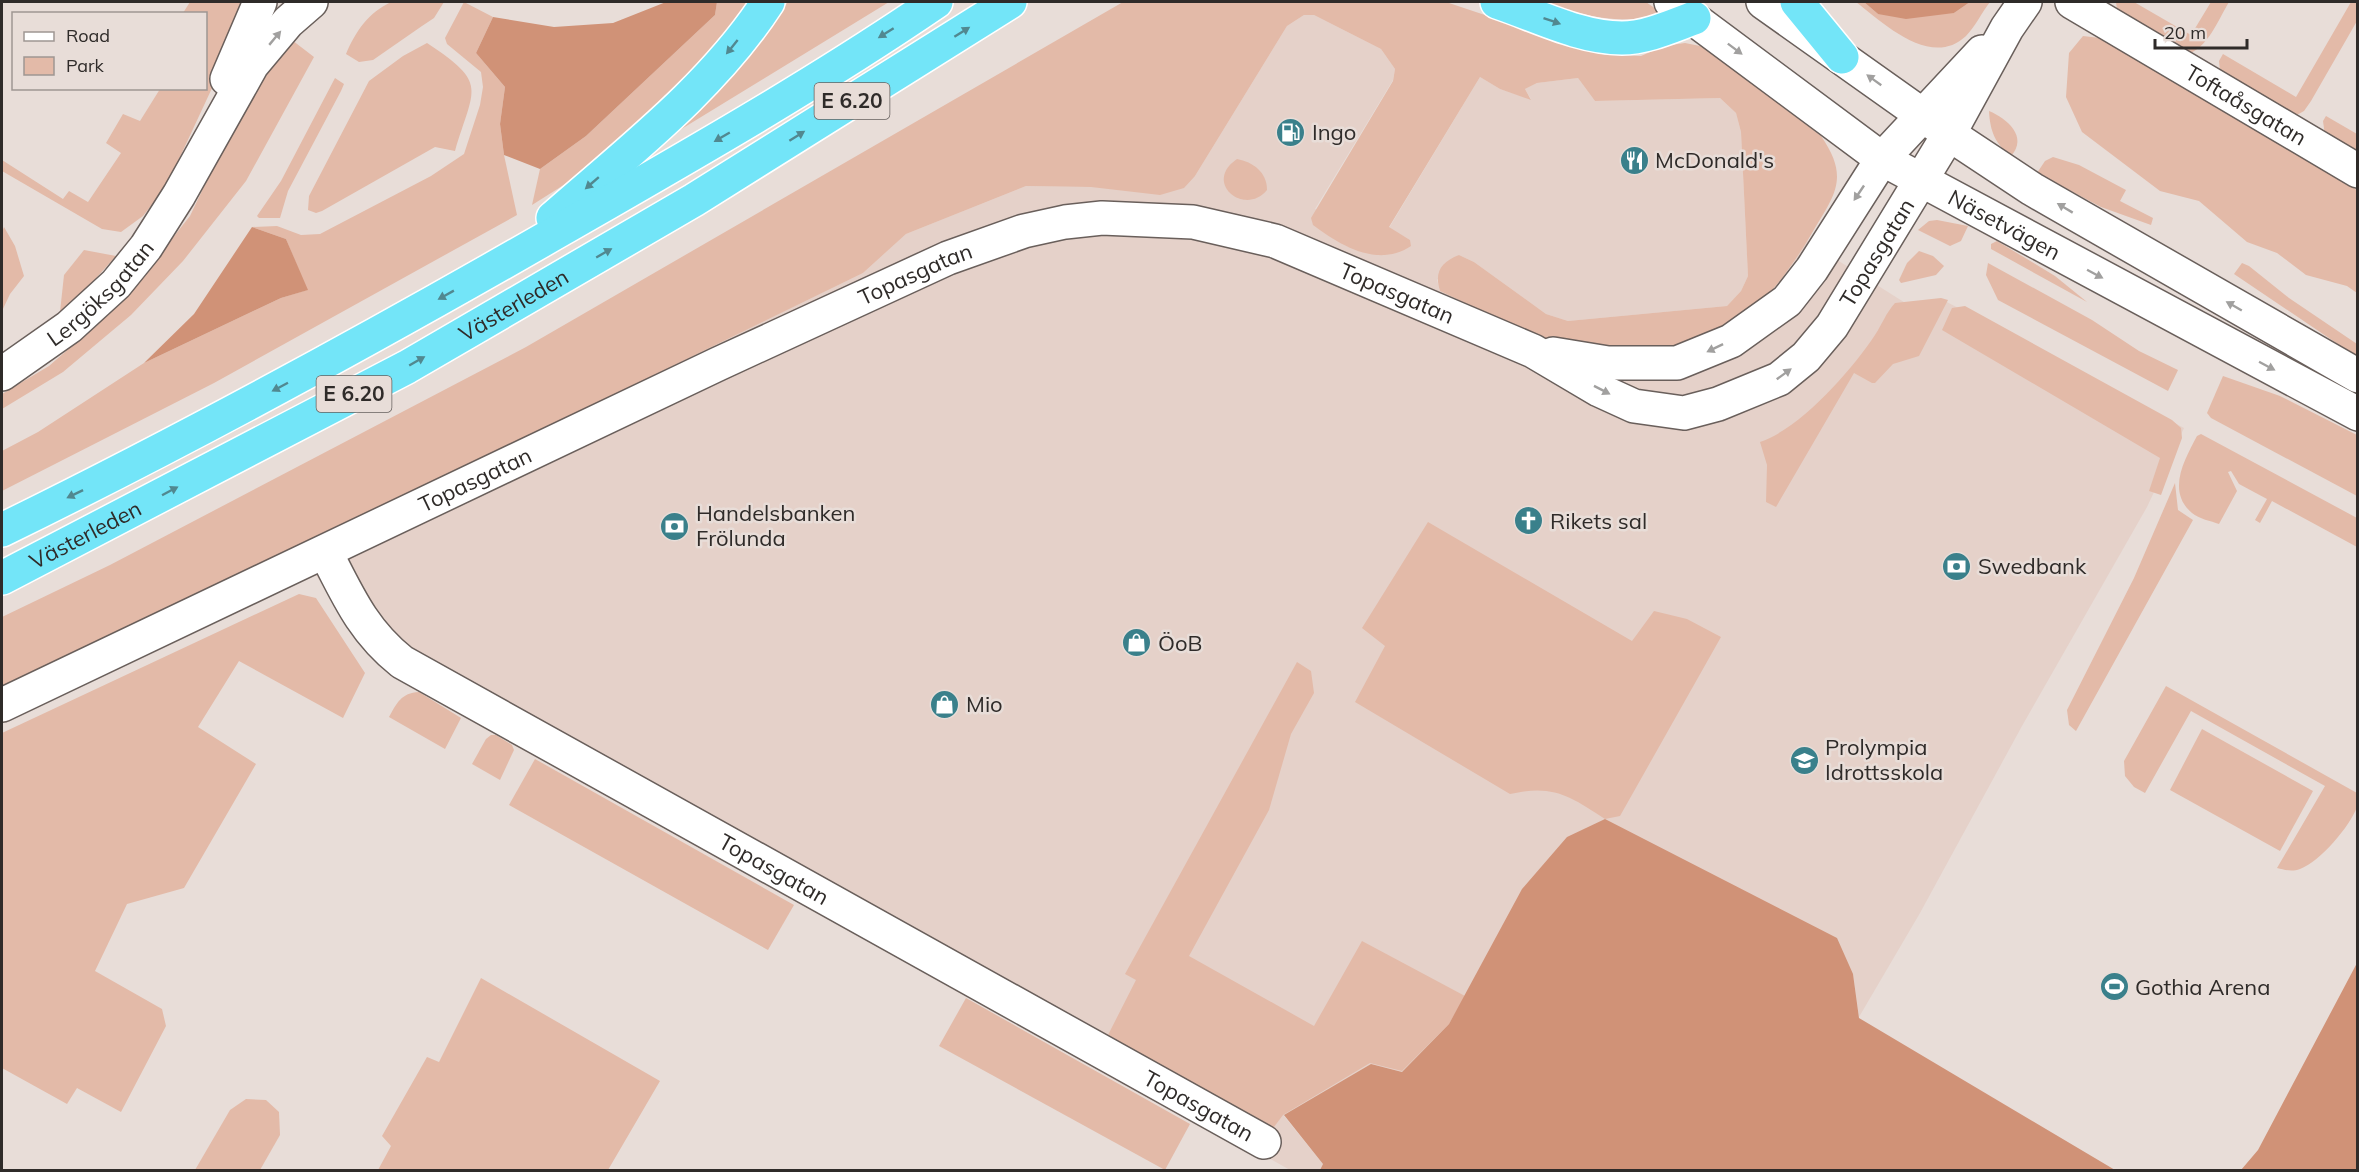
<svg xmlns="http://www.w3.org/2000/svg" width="2359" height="1172" viewBox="0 0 2359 1172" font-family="Mulish,sans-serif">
	<rect width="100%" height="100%" fill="#e8ddd8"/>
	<polygon fill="#e5d1c9" points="1304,15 1314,15 1381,49 1395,69 1393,80 1315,209 1410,240 1389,228 1480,77 1500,89 1531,99 1525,89 1537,83 1578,78 1595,101 1720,98 1736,113 1741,132 1748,276 1741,291 1727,306 1568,321 1546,314 1474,262 1459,255 1437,280 1440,291 1528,331 1654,351 1789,270 1807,241 1907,304 1945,301 2184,428 2147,507 2022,726 1920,913 1859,1017 1853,974 1465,996 1449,1024 1402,1072 1371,1064 1284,1116 1323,1164 1320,1170 1290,1170 378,662 315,574 301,545 863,273 906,234 1026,186 1091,187 1195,176 1287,26"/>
	<g fill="#e3baa8">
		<polygon points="190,2 243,2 226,58 166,187 143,216 121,232 102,229 2,171 2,160 63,199 69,191 88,202 121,153 106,143 123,114 140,121 160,89 206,88 206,14 183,13"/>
		<path d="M 391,2 L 444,2 L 434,18 L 422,26 L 373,60 L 359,62 L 346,54 C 356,31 368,13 391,2 Z"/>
		<polygon points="464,2 493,17 476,53 505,87 500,124 504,155 517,215 214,383 2,491 2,451 38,432 144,363 281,298 307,290 286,239 252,227 277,226 301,235 320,234 431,176 464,154 480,105 483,87 481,72 447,44 445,38"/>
		<polygon points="717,2 754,2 725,41 589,169 532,205 540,169 586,136 715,15"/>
		<polygon points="788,2 889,2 670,136 741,60"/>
		<path d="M 1123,2 L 1446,2 L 1605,55 L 1641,56 L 1664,46 L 1685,43 L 1705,47 L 1821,136 C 1850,178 1835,194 1812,233 C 1782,284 1746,329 1688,347 C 1669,353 1622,349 1602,346 C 1585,344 1564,345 1548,339 C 1511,328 1475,307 1440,291 C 1434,272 1441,262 1459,255 L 1474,262 L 1546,314 L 1568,321 L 1727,306 L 1741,291 L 1748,276 L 1741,132 L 1736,113 L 1720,98 L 1595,101 L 1578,78 L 1537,83 L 1525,89 L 1531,100 L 1500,89 L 1480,77 L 1389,227 L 1410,240 L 1411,246 C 1378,268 1341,246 1313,225 L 1311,218 L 1393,81 L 1395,69 L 1381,49 L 1314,15 L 1304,15 L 1287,26 L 1195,176 L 1184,188 L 1160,195 L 1091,187 L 1026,186 L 906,234 L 863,273 L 523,439 L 2,686 L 2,617 L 110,565 L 526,347 Z"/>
		<path d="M 1544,2 L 1646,2 L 1663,14 C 1621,26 1583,16 1544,2 Z"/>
		<path d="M 1856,2 L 1864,2 L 1878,14 L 1954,13 L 1970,2 L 1990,2 C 1982,12 1975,27 1966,36 C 1931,69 1883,23 1856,2 Z"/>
		<path d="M 2116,2 L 2134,2 L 2191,35 L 2211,2 L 2229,2 C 2218,20 2208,49 2185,55 L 2117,9 Z"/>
		<polygon points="2351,2 2357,2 2357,21 2311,101 2304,111 2295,116 2220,71 2219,61 2223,54 2296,97"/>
		<polygon points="2083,36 2100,38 2357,190 2357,293 2347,286 2306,275 2277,253 2247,242 2199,201 2160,191 2082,132 2066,97 2069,53"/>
		<polygon points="288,37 314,57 246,181 183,261 131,315 63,372 2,409 2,394 49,366 121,303 190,216 236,119"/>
		<path d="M 427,43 C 489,84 474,87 455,151 L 435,147 L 322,211 L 316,213 L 308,210 L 309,196 L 369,81 L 403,56 Z"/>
		<polygon points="335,78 344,84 341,91 288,191 280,218 259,218 257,216 281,181"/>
		<path d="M 1989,111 C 2008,119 2028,137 2011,156 C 1995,144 1990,131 1989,111 Z"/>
		<polygon points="2326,116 2357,134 2357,157 2325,136 2323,121"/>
		<polygon points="2053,157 2079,165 2126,190 2120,201 2153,218 2151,225 2101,207 2037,173 2045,161"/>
		<path d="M 1237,159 C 1253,162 1267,172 1267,190 C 1245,217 1202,183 1237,159 Z"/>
		<polygon points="1937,220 1968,226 1961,241 1950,246 1918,230 1929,221"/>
		<polygon points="4,227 15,246 24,276 10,294 2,311 2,232"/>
		<polygon points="1997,241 2055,276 2087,302 1991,249 1991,244"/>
		<polygon points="84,250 116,256 79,297 60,312 64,275"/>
		<polygon points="1919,251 1933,256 1944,266 1936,275 1901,283 1899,280 1907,263"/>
		<polygon points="1988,263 2092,320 2139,351 2178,370 2168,391 1998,300 1986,275"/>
		<polygon points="2242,263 2249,266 2289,298 2357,344 2357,357 2234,274"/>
		<path d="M 1941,298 L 1948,300 L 1919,356 L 1893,364 L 1875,383 L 1872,383 L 1854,373 L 1776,507 L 1766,502 L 1767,465 L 1760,442 C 1801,428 1851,371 1875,335 C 1882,324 1886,313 1895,303 Z"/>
		<polygon points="1965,306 2172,420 2181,428 2182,438 2161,495 2149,491 2160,458 1942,330 1952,308"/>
		<polygon points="2223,376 2280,396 2357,435 2357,496 2211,418 2207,413"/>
		<path d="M 2201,434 L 2357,518 L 2357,547 L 2272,501 L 2260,523 L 2255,520 L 2267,499 L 2239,484 L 2231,471 L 2228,472 L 2237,491 L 2219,524 C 2211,521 2199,519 2192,513 C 2166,491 2185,459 2197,436 Z"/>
		<polygon points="2175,483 2178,510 2193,520 2076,731 2069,725 2067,710 2134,578"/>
		<path d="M 1428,522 L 1632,641 L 1654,611 L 1687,619 L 1721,637 L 1620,816 L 1605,819 C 1570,796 1553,784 1510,794 L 1355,702 L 1385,646 L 1362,628 Z"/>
		<polygon points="299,594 316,598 365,673 343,718 239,661 198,727 256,764 184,888 127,904 95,971 162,1009 166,1026 121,1112 77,1088 67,1104 2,1068 2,733"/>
		<polygon points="1297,662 1311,671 1314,693 1291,734 1269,810 1189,956 1314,1026 1362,941 1465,996 1449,1024 1402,1071 1370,1063 1283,1115 1271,1131 1108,1035 1136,980 1125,974"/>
		<path d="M 2166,686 L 2357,793 C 2357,797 2358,803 2357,807 C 2350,826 2320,862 2300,869 C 2292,872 2285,870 2277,868 L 2325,786 L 2191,711 L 2145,793 L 2134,787 L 2125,776 L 2124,761 Z"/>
		<path d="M 419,692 L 461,718 L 445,749 L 389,717 C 397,703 401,693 419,692 Z"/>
		<polygon points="2202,729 2313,791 2280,851 2170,790"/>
		<polygon points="491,735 496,735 512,745 514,750 500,780 472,764 486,739"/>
		<polygon points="535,759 794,905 768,950 509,805"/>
		<polygon points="481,978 660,1081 608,1170 378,1170 391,1146 382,1136 427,1057 439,1062"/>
		<polygon points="966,998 1190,1124 1165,1170 939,1046"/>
		<polygon points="246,1099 266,1100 279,1112 280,1135 260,1170 195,1170 230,1110"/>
	</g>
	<g fill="#d09277">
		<polygon points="666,2 717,2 715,15 586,136 540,169 504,155 500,124 505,87 476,53 493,17 554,27 613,23"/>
		<polygon points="1864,2 1970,2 1954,13 1906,19 1878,14"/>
		<polygon points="252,227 286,239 308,290 281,298 144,363 194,314"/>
		<polygon points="1605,819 1837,938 1853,974 1859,1018 2115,1170 1320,1170 1323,1164 1284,1115 1371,1064 1402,1072 1449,1024 1522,889 1567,837"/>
		<polygon points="2357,963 2357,1170 2241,1170 2258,1150"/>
	</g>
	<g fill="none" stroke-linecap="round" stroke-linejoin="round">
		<defs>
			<g id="minor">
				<path id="s1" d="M 1671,2 L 1882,159 L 2358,414"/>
				<polyline points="1763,2 1949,134 2032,189 2358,376"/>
				<path id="s2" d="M 2072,2 L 2358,171"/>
				<polyline points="227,79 260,2"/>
				<polyline points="1553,354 1608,363 1677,363 1731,341 1787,301 1812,269 1882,159 1982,52"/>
				<path id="s3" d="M 2,374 L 69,327 L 116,284 L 146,247 L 179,195 L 252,65 L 288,22 L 311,2"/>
				<path id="s4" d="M 326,553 C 348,596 363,631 402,662 L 1264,1142"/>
				<path id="s5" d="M 2,705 L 718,364 L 948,258 L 1024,231 L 1065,222 L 1102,218 L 1193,222 L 1275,241 L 1533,351 L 1599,390 L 1634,406 L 1684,413 L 1718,404 L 1779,379 L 1806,357 L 1832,326 L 1949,134 L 2007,28 L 2025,2"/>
			</g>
			<g id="highway">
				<path d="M 1497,2 C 1536,15 1580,38 1622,38 C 1646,38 1672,26 1694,18"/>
				<polyline points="1797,2 1842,57"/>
				<path d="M 553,218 C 628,152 713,87 768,2"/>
				<path d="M 2,530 C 192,437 378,335 562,229 C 689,156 816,84 936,2"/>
				<path id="s6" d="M 2,578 L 407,367 L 694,200 L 1010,2"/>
			</g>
		</defs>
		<use href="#minor" stroke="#695f5b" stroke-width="36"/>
		<use href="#highway" stroke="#fff" stroke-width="36"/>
		<use href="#minor" stroke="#fff" stroke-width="33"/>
		<use href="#highway" stroke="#73e5f8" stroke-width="33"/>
	</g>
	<defs><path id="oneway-solid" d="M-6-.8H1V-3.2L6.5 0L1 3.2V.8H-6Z" transform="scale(1.5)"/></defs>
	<g fill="#518890">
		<use href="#oneway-solid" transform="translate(1552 21) rotate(19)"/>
		<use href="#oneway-solid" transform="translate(962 32) rotate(-32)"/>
		<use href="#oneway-solid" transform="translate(886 33) rotate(148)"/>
		<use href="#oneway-solid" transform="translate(732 47) rotate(129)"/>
		<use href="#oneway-solid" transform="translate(797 136) rotate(-32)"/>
		<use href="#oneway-solid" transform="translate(722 137) rotate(150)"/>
		<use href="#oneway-solid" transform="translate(592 183) rotate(139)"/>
		<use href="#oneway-solid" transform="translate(604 253) rotate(-30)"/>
		<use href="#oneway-solid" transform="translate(446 295) rotate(151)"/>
		<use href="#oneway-solid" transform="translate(417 361) rotate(-30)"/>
		<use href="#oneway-solid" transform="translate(280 387) rotate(152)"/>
		<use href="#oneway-solid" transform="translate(170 491) rotate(-28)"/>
		<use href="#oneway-solid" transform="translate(75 494) rotate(154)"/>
	</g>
	<g fill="#a1a09f">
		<use href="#oneway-solid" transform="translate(275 38) rotate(-50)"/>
		<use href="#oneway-solid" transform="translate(1735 49) rotate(37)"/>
		<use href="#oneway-solid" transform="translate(1874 80) rotate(-144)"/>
		<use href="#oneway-solid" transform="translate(1859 193) rotate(124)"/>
		<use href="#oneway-solid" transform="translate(2065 208) rotate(-149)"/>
		<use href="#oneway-solid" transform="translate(2095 274) rotate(28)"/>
		<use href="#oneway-solid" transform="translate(2234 306) rotate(-150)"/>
		<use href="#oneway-solid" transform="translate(1715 348) rotate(154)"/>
		<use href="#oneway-solid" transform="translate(2267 366) rotate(28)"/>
		<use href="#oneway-solid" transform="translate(1784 374) rotate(-36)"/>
		<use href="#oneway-solid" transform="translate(1602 390) rotate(27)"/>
	</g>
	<defs>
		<symbol id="fuel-disc" viewBox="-11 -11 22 22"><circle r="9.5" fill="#3a808b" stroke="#e8ddd8"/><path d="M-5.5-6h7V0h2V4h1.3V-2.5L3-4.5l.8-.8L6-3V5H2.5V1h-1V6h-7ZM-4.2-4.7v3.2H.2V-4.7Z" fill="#fff"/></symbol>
		<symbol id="restaurant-disc" viewBox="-11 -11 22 22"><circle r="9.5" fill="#3a808b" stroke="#e8ddd8"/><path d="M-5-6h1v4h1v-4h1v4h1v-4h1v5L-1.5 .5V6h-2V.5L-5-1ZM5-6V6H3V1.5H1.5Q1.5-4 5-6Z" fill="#fff"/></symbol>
		<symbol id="church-disc" viewBox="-11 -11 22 22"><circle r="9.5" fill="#3a808b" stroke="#e8ddd8"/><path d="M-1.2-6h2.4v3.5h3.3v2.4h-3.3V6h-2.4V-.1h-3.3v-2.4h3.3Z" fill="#fff"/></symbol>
		<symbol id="bank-disc" viewBox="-11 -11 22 22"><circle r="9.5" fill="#3a808b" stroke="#e8ddd8"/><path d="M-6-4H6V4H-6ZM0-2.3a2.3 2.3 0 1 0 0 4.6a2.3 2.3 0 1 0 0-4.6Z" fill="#fff"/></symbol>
		<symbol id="shop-disc" viewBox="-11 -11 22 22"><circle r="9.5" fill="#3a808b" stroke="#e8ddd8"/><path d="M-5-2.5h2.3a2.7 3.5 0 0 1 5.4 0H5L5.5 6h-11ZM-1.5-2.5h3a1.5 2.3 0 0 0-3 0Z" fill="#fff"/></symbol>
		<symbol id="school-disc" viewBox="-11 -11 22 22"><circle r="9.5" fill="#3a808b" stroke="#e8ddd8"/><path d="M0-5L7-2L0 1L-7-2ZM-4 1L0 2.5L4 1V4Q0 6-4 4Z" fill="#fff"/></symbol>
		<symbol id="stadium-disc" viewBox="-11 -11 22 22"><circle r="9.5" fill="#3a808b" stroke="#e8ddd8"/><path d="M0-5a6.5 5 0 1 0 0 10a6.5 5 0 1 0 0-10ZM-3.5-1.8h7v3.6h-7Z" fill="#fff"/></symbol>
	</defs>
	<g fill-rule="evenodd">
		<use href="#fuel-disc" x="1274" y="116" width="33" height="33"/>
		<use href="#restaurant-disc" x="1618" y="144" width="33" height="33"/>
		<use href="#church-disc" x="1512" y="504" width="33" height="33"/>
		<use href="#bank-disc" x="658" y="510" width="33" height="33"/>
		<use href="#bank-disc" x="1940" y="550" width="33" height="33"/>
		<use href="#shop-disc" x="1120" y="626" width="33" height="33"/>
		<use href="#shop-disc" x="928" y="688" width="33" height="33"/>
		<use href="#school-disc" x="1788" y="744" width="33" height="33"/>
		<use href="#stadium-disc" x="2098" y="970" width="33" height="33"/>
	</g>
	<g text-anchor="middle" stroke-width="5" stroke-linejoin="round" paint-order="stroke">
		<g fill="#e8ddd8" stroke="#66605e" stroke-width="1.5">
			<rect x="814.5" y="83" width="75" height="36" rx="4.5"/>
			<rect x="316.5" y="376" width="75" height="36" rx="4.5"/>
		</g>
		<g font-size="21" font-weight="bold" fill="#2f2b29">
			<text x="852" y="108">E 6.20</text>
			<text x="354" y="401">E 6.20</text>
		</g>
		<g font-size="22" fill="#2f2b29" stroke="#e8ddd8">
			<text dy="8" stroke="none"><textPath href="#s2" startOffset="202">Toftaåsgatan</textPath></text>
			<text dy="8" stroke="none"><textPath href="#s1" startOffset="402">Näsetvägen</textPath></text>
			<text dy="8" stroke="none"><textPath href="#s5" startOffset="2090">Topasgatan</textPath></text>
			<text dy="8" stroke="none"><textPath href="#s5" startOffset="1010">Topasgatan</textPath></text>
			<text dy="8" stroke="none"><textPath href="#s3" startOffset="128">Lergöksgatan</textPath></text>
			<text dy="8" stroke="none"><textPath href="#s5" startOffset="1514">Topasgatan</textPath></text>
			<text dy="8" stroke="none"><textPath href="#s6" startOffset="580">Västerleden</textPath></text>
			<text dy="8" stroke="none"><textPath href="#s5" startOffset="524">Topasgatan</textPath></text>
			<text dy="8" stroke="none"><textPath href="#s6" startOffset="94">Västerleden</textPath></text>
			<text dy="8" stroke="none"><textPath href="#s4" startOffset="560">Topasgatan</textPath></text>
			<text dy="8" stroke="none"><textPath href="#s4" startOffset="1046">Topasgatan</textPath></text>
		</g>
		<g font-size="22" fill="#2f2b29" stroke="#e8ddd8" text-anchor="start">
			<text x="1312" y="140">Ingo</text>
			<text x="1655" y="168">McDonald's</text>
			<text x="696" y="521">Handelsbanken<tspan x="696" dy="25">Frölunda</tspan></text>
			<text x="1550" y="529">Rikets sal</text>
			<text x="1978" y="574">Swedbank</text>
			<text x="1158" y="651">ÖoB</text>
			<text x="966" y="712">Mio</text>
			<text x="1825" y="755">Prolympia<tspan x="1825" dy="25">Idrottsskola</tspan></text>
			<text x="2135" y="995">Gothia Arena</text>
		</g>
	</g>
	<rect width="2359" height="1172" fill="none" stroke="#2f2b29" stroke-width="6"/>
	<rect x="12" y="12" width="195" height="78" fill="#e8ddd8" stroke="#9e9692" stroke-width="1.5"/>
	<rect x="24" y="32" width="30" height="9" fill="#ffffff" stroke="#9e9692" stroke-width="1.5"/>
	<text x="66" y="42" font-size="18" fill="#2f2b29">Road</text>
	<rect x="24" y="57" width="30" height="18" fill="#e3baa8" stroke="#9e9692" stroke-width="1.5"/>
	<text x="66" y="72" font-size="18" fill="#2f2b29">Park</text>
	<path d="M2155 39v9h92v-9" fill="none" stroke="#2f2b29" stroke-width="3"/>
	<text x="2164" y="39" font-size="18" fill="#2f2b29" stroke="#e8ddd8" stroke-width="4.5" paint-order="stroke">20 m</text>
</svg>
